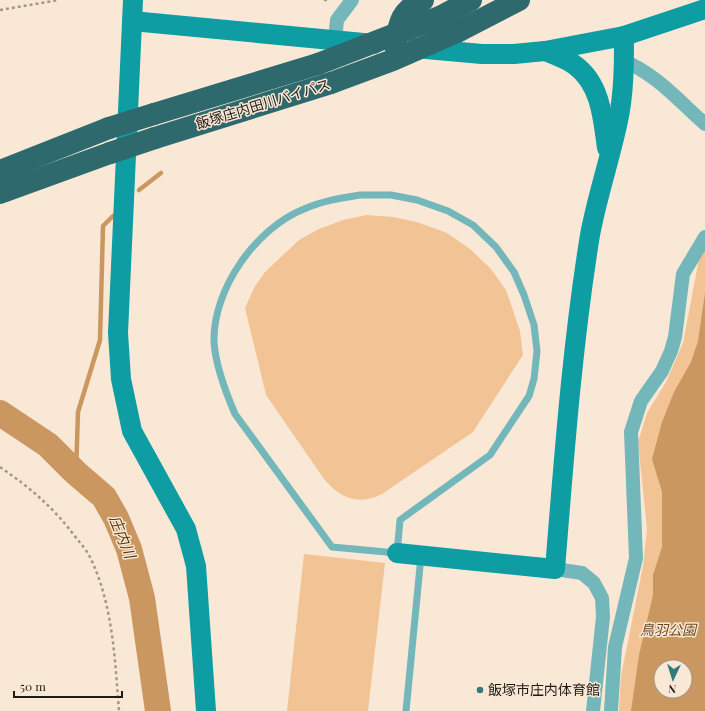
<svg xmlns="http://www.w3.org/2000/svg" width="705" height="711" viewBox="0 0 705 711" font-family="'Playfair Display','Noto Sans JP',serif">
	<rect width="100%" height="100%" fill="#fae8d7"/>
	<g fill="#f2c394" fill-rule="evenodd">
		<path d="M 367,215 L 393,217 L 417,222 L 447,233 L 470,249 L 491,269 L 506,290 L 520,331 L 523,355 L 473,432 L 382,494 C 358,506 340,498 324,479 L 266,395 L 245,308 L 254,288 L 265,272 L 299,240 L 319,229 L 343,220 Z"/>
		<path d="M 705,250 L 705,711 L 619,711 L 621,676 L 643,566 L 647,529 L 638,442 L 647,413 L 666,382 L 683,343 L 699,259 ZM 661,667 L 685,667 L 685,691 L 661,691 Z"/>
		<polygon points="304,554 385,563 368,711 287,711"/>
	</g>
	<path fill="#cb9760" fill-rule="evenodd" d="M 705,293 L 705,711 L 631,711 L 639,655 L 653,595 L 653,575 L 662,547 L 662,492 L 652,459 L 662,422 L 674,392 L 691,362 L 698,341 ZM 661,667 L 685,667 L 685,691 L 661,691 Z"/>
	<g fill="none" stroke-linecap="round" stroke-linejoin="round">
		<g stroke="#cb9760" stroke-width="4.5">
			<polyline points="139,190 161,173"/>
			<polyline points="76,473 78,412 100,340 103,226 113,216"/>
		</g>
		<polyline stroke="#cb9760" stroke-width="26" points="0,413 48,445 76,473 104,497 116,518 129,549 142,598 158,711"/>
		<g stroke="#a4978a" stroke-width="2.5" stroke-dasharray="3 3" stroke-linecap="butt">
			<polyline points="324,0 330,0"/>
			<polyline points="0,10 59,0"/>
			<path d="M 0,467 C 32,489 54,508 77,539 C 82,545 88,552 91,559 C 113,606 115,660 119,711"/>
		</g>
		<g stroke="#73b7bb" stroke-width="7">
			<path d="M 360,195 L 391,195 L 417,200 L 448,211 L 473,225 L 496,247 L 514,272 L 524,295 L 534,325 L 537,351 L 534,379 L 529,396 L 490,455 L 400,520 L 397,553 L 332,547 L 235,414 C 226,393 215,364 214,341 C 213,289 256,228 304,209 C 322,201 341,198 360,195 Z"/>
			<polyline points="406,711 421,556"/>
		</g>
		<g stroke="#73b7bb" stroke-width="14">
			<polyline points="335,41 337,20 352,0"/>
			<path d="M 624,61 C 656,74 680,102 705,124"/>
			<polyline points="555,569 582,573 594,583 602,598 603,617 593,711"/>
			<polyline points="611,711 615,647 636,558 631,432 641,401 662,371 671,351 675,337 683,274 705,237"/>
		</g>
		<g stroke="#0e9da3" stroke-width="20">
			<polyline points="133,0 118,333 121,379 132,431 186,529 196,566 206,711"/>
			<polyline points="132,21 374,44"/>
			<polyline points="415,48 482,54 514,54 545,51 624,36 705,9"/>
			<path d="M 545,51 C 555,55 567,59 576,66 C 601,85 603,119 607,148"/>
			<path d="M 397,553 L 555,569 C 564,458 572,346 590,235 C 597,197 610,159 618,121 C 624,93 624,65 624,36"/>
		</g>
		<g stroke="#2e6a6d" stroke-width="22">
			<polyline points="442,16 471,0"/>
			<polyline points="459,31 519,0"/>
			<path d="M 395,46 C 399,23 400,11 423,0"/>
			<polyline points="154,114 318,64"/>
			<polyline points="155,138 331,83"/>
			<polyline points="0,171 109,128"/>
			<polyline points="0,193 110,153"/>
		</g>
		<g stroke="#2e6a6d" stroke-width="22">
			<polyline points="318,64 442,16"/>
			<polyline points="331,83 393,60 459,31"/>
			<polyline points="109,128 154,114"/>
			<polyline points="110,153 155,138"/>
		</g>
	</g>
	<circle fill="#317a7e" stroke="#fae8d7" stroke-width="1.5" cx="480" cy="690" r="4"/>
	<g text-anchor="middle" stroke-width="3" stroke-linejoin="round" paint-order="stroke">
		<g font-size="14" fill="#211b15" stroke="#fae8d7">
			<text transform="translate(263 104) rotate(-17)" y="5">飯塚庄内田川バイパス</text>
		</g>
		<g font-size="14" font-style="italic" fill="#6c481f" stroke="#fae8d7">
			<text x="668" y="635">鳥羽公園</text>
		</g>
		<g font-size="14" fill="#211b15" stroke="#fae8d7" text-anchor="start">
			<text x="488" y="695">飯塚市庄内体育館</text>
		</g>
		<g font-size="15" font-style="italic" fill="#5d390e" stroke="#fae8d7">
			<text transform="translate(122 537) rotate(68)" y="5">庄内川</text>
		</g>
	</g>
	<g transform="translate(673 679) rotate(184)"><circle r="19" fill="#fae8d7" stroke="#a39689"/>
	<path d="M0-3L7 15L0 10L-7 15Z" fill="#317a7e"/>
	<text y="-6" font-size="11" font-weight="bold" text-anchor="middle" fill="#211b15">N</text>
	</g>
	<path d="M14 691v6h108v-6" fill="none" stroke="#211b15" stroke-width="2"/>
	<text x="20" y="691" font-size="12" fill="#211b15" stroke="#fae8d7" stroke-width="3" paint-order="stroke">50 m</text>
</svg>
